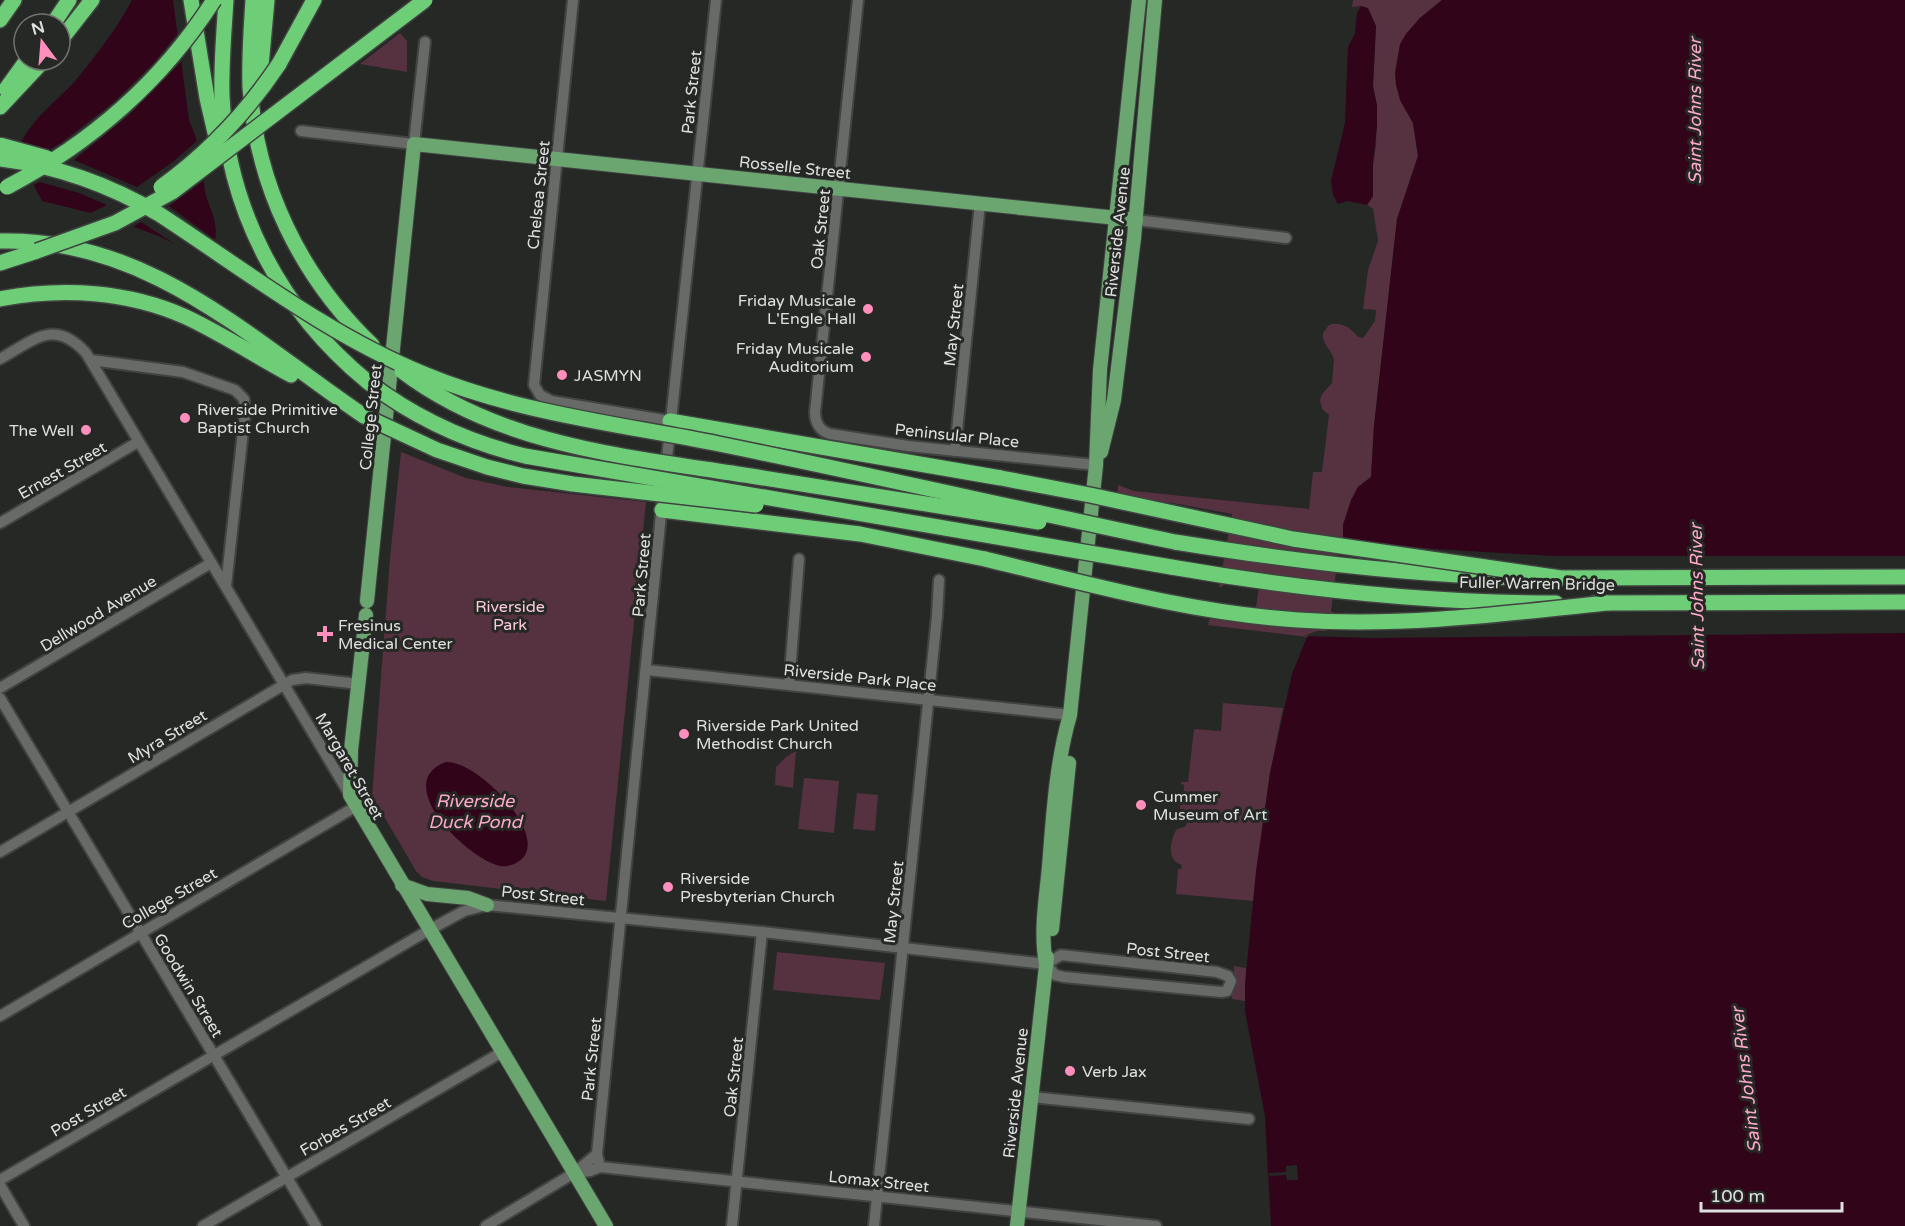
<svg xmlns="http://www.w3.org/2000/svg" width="1905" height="1226" viewBox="0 0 1905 1226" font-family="'Varela Round',sans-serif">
	<rect width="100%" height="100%" fill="#252825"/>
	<g fill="#563140">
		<path d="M 1353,0 L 1442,0 L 1420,18 L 1406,34 L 1400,100 L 1413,123 L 1418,156 L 1397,219 L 1374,426 L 1371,477 L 1358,487 L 1343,525 L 1343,539 L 1332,629 L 1307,637 L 1208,625 L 1213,604 L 1256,607 L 1260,580 L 1228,579 L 1222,587 L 1219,587 L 1232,514 L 1173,503 L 1117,498 L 1118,485 L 1134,491 L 1309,509 L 1313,472 L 1322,472 L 1329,415 L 1322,409 L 1320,400 L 1322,394 L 1332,383 L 1334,360 C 1332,349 1322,346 1323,333 L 1329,325 C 1341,321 1351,328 1358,337 L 1363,338 L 1375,321 L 1376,310 L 1363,309 L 1368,270 L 1378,241 L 1373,209 L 1367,205 L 1373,196 L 1373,164 L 1376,146 L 1377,109 L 1373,86 L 1376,26 L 1361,6 L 1352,7 Z"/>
		<polygon points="400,33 407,41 407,72 360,64"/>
		<polygon points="401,452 466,478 508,487 646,502 606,901 433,881 422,877 416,871 372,796 390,558"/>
		<path d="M 1223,703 L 1283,708 L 1270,773 L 1254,901 L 1176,894 L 1178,869 L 1181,869 L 1182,865 C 1166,860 1170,842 1176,830 L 1186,826 L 1187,822 L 1183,822 L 1184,810 L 1180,809 L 1180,803 L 1183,803 L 1184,785 L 1181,784 L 1181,782 L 1188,782 L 1194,729 L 1221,731 Z"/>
		<polygon points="796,751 793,788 775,785 776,767 786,757"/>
		<polygon points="804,778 839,781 834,833 798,829"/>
		<polygon points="857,793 878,795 875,831 853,829"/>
		<polygon points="777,952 885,963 880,1000 773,990"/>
		<polygon points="1234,966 1246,968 1245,1001 1232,999"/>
	</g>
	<g fill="#31041a">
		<path d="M 132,0 L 173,0 L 189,120 L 196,138 L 206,196 L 214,218 L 216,230 L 215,240 L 182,247 L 156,235 L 107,217 L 42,201 L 32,182 L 20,147 C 25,125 61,97 76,80 C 96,55 117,29 132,0 Z"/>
		<polygon points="1442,0 1905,0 1905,1226 1271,1226 1265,1116 1245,1011 1245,984 1256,871 1270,773 1292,674 1307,637 1332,629 1343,539 1343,525 1351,500 1358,487 1371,477 1374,426 1397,219 1418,156 1413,123 1400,100 1396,85 1395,73 1400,44 1406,34 1420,18"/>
		<polygon points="1361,6 1368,8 1376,26 1373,86 1377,105 1377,126 1373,164 1373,196 1367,205 1347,201 1338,204 1333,195 1331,181 1345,123 1348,47 1355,33 1357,13"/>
		<path d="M 446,762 C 481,760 567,853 507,866 C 481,872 385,784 446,762 Z"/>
	</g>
	<g fill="#252825">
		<polygon points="180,31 183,60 128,116 74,160 137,187 174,161 199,139 206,179 169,206 217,241 208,250 195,253 187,252 141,222 130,229 86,215 107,205 79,193 40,182 31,186 19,167 61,143 113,103 153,64"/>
		<polygon points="1340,539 1435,549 1553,556 1905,556 1905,633 1372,638 1304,636 1317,631 1388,631 1321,629 1372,615 1331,612"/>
		<polygon points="1297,1165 1298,1180 1287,1180 1286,1175 1269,1176 1269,1173 1286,1172 1286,1166"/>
	</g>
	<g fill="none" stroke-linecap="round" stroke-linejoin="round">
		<defs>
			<g id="minor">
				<polyline points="573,0 534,385 540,395 551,401 670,421"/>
				<path d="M 858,0 L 815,412 C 815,423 820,431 830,434 L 908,446 L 1096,465"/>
				<polyline points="301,131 414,144 425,42"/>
				<polyline points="1136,220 1286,238"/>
				<path d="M 0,359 C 34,340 54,318 86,353 L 350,795"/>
				<polyline points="91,360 183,372 235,390 244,399 245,413 226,586"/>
				<polyline points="955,451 980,203"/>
				<polyline points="664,486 716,0"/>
				<polyline points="0,523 138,442"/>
				<polyline points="647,670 1070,715"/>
				<polyline points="789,685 799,559"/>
				<polyline points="0,688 211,563"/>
				<polyline points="0,698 316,1226"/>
				<polyline points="0,852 292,680 306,678 359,684"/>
				<polyline points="0,1016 355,807"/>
				<polyline points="1031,1097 1249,1119"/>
				<polyline points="600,1167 597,1154 662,504"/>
				<polyline points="600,1167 1156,1226"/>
				<polyline points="574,1173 590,1171 600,1167"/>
				<polyline points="0,1180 429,930 464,911 487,905 762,932 1046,964 1061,955 1217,972 1228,976 1231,981 1227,991 1221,992 1064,977 1055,975 1046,964"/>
				<polyline points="0,1185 24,1226"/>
				<polyline points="203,1226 502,1052"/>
				<polyline points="486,1226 574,1173 597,1154"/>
				<polyline points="732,1226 762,932"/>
				<polyline points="874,1226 937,616 939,580"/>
			</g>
			<g id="major">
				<polyline points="1101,452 1114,400 1134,238 1155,0"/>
				<polyline points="367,601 414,144 1136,220"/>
				<polyline points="366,615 351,750 350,795 606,1226"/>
				<polyline points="402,885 427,894 468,898 487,905"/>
				<polyline points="1052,929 1069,763"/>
				<path d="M 1046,964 C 1040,931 1046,899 1049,867 C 1053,816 1056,763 1070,715 L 1096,465 L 1100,370 L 1139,0"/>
				<polyline points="1017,1226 1047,957"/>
			</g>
			<g id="highway">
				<polyline points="191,0 207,98 219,150"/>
				<path d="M 226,0 C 224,32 221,64 222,96 C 227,209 281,311 368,382"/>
				<path d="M 253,0 C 251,29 249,58 250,87 C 256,185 301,277 372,345"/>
				<polyline points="0,20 14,0"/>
				<polyline points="53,24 69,0"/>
				<polyline points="60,41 92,0"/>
				<polyline points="279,64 314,0"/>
				<polyline points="260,77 267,0"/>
				<polyline points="6,89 27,60"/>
				<polyline points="0,107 44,60"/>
				<path d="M 0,241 C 148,237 250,339 364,416"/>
				<polyline points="0,263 37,251"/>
				<path d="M 0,299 C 62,287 128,291 186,317 C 222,334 256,356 291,375"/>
				<polyline points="670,421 1001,478"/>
				<polyline points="662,510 860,534 985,559"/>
				<path d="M 1175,542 C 1291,561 1406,575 1524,578"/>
				<path d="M 1171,567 C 1298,589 1427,603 1556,603"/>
				<polyline points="1548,578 1905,577"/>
				<polyline points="1595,603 1905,602"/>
			</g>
		</defs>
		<use href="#minor" stroke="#404341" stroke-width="14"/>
		<use href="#major" stroke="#404341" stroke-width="16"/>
		<use href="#highway" stroke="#404341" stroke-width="18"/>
		<use href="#minor" stroke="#676a67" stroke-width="10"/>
		<use href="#major" stroke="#6ba671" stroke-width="14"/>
		<use href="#highway" stroke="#6ece77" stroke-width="15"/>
		<defs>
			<g id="highway-bridge">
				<polyline points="0,145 47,158"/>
				<path d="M 0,159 C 57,166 110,185 159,214 C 245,270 328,335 424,374 C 518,413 619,424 719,444 C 871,475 1023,510 1175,542"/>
				<path d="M 7,187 C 91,143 163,80 214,0"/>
				<path d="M 161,187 C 208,153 247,112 279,64"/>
				<polyline points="37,251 115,223 172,192 425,0"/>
				<path d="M 402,371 C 502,447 631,457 751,476 C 847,492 943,507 1039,522"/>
				<path d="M 368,382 C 415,418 467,442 525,456 L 1171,567"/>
				<polyline points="364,416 437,450 487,467 523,476 573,484 756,505"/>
				<polyline points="1001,478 1090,495 1293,539 1561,578"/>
				<path d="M 985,559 C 1088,584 1191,613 1298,620 C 1401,627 1504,614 1607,603"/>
			</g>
		</defs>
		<use href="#highway-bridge" stroke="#404341" stroke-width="18" stroke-linecap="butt"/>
		<use href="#highway-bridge" stroke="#6ece77" stroke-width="15"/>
	</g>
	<g fill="#fe8ebb" stroke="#252825" stroke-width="2">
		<circle cx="868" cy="309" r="6"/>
		<circle cx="866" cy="357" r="6"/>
		<circle cx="562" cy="375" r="6"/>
		<circle cx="185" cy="418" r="6"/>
		<circle cx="86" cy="430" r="6"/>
		<path d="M322 625h6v6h6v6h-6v6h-6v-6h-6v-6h6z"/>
		<circle cx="684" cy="734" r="6"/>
		<circle cx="1141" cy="805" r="6"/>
		<circle cx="668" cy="887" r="6"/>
		<circle cx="1070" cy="1071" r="6"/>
	</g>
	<g text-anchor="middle" stroke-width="6" stroke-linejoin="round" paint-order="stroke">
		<g font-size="16" fill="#dee0df" stroke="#252825">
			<text transform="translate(691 92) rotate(-84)" y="6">Park Street</text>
			<text transform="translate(795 167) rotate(6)" y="6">Rosselle Street</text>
			<text transform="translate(538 195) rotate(-84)" y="6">Chelsea Street</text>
			<text transform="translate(820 229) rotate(-84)" y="6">Oak Street</text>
			<text transform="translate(1117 232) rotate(-84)" y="6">Riverside Avenue</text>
			<text transform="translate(953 325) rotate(-84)" y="6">May Street</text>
			<text transform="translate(370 417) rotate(-84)" y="6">College Street</text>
			<text transform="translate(957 435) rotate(6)" y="6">Peninsular Place</text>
			<text transform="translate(62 470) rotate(-30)" y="6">Ernest Street</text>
			<text transform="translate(641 575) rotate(-85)" y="6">Park Street</text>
			<text transform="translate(1537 583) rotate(1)" y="6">Fuller Warren Bridge</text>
			<text transform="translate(98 613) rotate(-31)" y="6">Dellwood Avenue</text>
			<text transform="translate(860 677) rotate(6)" y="6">Riverside Park Place</text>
			<text transform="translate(167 736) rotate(-31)" y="6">Myra Street</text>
			<text transform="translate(350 766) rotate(60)" y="6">Margaret Street</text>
			<text transform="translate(543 895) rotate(6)" y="6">Post Street</text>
			<text transform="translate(169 898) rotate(-30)" y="6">College Street</text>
			<text transform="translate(893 902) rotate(-84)" y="6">May Street</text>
			<text transform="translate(1168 952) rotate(6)" y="6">Post Street</text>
			<text transform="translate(189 985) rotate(59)" y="6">Goodwin Street</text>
			<text transform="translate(591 1059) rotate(-84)" y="6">Park Street</text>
			<text transform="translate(733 1077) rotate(-84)" y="6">Oak Street</text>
			<text transform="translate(1015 1093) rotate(-84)" y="6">Riverside Avenue</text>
			<text transform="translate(88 1111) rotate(-30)" y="6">Post Street</text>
			<text transform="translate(345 1126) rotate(-30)" y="6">Forbes Street</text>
			<text transform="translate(879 1181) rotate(6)" y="6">Lomax Street</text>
		</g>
		<g font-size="16" fill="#dee0df" stroke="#252825" text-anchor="start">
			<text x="856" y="306" text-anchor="end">Friday Musicale<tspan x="856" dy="18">L'Engle Hall</tspan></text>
			<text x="854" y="354" text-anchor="end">Friday Musicale<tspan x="854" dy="18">Auditorium</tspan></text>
			<text x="574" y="381">JASMYN</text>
			<text x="197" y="415">Riverside Primitive<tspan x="197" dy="18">Baptist Church</tspan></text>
			<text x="74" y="436" text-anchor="end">The Well</text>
			<text x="338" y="631">Fresinus<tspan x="338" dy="18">Medical Center</tspan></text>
			<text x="696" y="731">Riverside Park United<tspan x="696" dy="18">Methodist Church</tspan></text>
			<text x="1153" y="802">Cummer<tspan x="1153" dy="18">Museum of Art</tspan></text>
			<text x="680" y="884">Riverside<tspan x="680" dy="18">Presbyterian Church</tspan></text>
			<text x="1082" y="1077">Verb Jax</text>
		</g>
		<g font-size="16" fill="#fdc8da" stroke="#252825">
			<text x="510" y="612">Riverside<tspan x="510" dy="18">Park</tspan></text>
		</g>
		<g font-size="18" font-style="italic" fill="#fda8c8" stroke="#252825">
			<text transform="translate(1695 111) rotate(-90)" y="6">Saint Johns River</text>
			<text transform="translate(1697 597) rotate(-91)" y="6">Saint Johns River</text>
			<text x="475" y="807">Riverside<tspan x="475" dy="21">Duck Pond</tspan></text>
			<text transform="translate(1746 1080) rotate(-97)" y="6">Saint Johns River</text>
		</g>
	</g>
	<g transform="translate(42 42) rotate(344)"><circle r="28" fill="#252825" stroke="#6f726f" stroke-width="1.5"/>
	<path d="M0-4.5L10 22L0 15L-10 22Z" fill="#fe8ebb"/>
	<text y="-9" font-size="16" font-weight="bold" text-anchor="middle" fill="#dee0df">N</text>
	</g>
	<path d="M1701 1202v9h141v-9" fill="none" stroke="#dee0df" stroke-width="3"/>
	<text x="1710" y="1202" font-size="18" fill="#dee0df" stroke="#252825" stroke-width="4.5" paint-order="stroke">100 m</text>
</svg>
